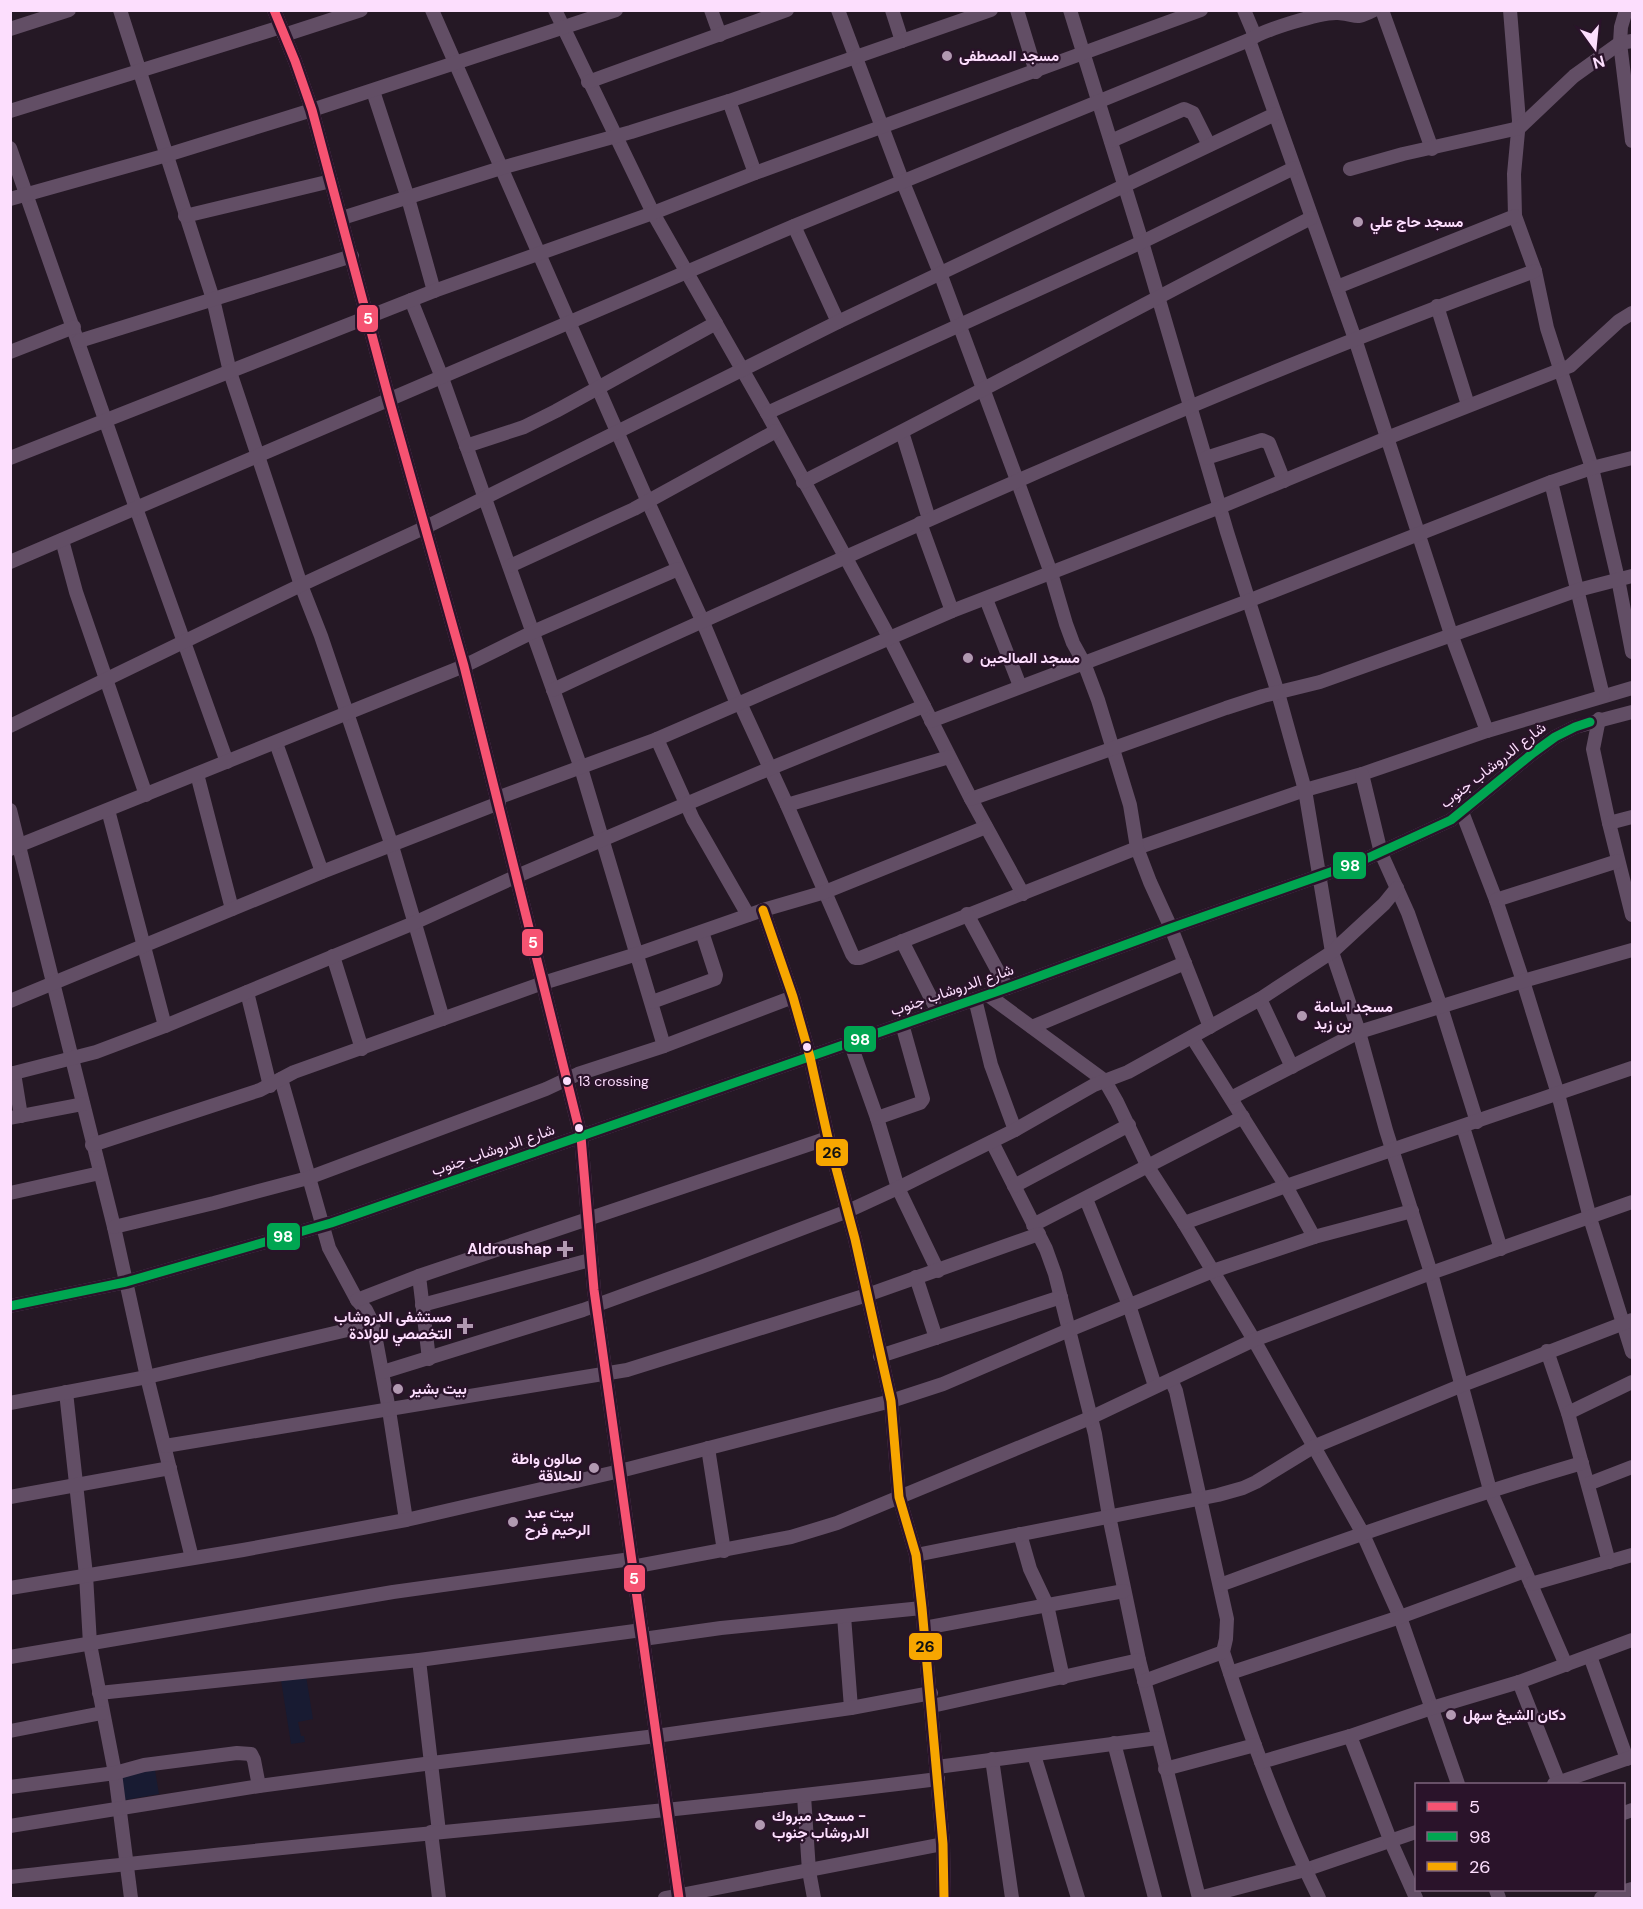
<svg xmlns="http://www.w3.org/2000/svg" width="1643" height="1909" viewBox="0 0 1643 1909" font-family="'DM Sans',Vazirmatn,sans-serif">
	<rect width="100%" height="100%" fill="#251825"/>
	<g fill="#181b32">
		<polygon points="306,1676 313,1719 298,1722 301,1736 304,1736 305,1742 291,1744 281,1680"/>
		<polygon points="155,1770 159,1794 125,1800 121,1776"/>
	</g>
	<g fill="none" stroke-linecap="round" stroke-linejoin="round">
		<g stroke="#624e65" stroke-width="14">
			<polyline points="120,10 213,299 230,372 301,585 321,636 392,846 443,1019"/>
			<polyline points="274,10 295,61 312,110 389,399 464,666 581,1137 594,1290 679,1898"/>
			<polyline points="432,10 648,502 702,620 735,699 740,703 787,805 852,954 855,958 860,958 1137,848 1305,790 1362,774 1487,731 1632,688"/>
			<polyline points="555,10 653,213 767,413 889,637 971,799 1023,894"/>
			<polyline points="711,10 720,35"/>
			<polyline points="838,10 902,180 940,273 1017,480 1051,573 1066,624 1073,643 1084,663 1098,700 1130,805 1137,848 1150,882 1171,928 1210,1027"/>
			<polyline points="892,10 902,41"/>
			<polyline points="1017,10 1036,72"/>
			<polyline points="1070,10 1142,242 1227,532 1278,693 1305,790 1332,952 1359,1032 1386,1130 1431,1273 1490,1490 1566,1665"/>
			<polyline points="1244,10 1255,36"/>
			<polyline points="1382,10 1432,149"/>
			<polyline points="1510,10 1519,121 1514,174 1515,216 1535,271 1547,328 1592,468 1618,579 1632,652"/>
			<polyline points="1626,10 1621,27 1620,43 1632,141"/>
			<polyline points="10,29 69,10"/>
			<polyline points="284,35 361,10"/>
			<polyline points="1249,40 1355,339 1451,634 1487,731"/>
			<polyline points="588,82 787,10"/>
			<polyline points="373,91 408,198 434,291"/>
			<polyline points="729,101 755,173"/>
			<polyline points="10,111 281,27"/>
			<polyline points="1111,141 1184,109 1193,113 1209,145"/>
			<polyline points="10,148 136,508 227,762"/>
			<polyline points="1350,169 1403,154 1519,128 1574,76 1620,43 1632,41"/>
			<polyline points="10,199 167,155 312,110 616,10"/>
			<polyline points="185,216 331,181"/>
			<polyline points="342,218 501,168 631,132 729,101 991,10"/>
			<polyline points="794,226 838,322"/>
			<polyline points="1337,287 1515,216"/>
			<polyline points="411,300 441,375 581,768 664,1046"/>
			<polyline points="1437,306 1468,405"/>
			<polyline points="79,341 352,256"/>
			<polyline points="10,352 74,327"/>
			<polyline points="767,413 1142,242 1294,168"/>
			<polyline points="902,432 929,519"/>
			<polyline points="466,446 524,427 556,411 716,323"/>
			<polyline points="10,458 434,291 653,213 755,173 1201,10"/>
			<polyline points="1206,458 1262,440 1269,443 1284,481"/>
			<path d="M 803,482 C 974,396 1141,305 1311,218"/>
			<polyline points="1551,482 1603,696"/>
			<polyline points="920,523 952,611"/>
			<polyline points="62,540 76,592 146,795"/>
			<path d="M 10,562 L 794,226 L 1249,40 C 1263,30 1321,12 1338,13 C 1359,14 1352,21 1374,10"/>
			<polyline points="510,566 634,509 776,431"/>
			<polyline points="986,599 1020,686"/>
			<path d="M 553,690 C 650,644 748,601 846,557 C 1073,455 1301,356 1535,271"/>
			<polyline points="1599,719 1593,749 1609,823 1632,915"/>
			<polyline points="931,721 1248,601 1551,482 1592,468 1632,458"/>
			<polyline points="10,726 301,585 426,527 838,322 1275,114"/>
			<polyline points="657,739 693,819 748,915"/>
			<polyline points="276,743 322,872"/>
			<polyline points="197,774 232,909"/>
			<polyline points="1362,774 1381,853 1408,913 1441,1007 1477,1122"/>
			<polyline points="497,798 657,739 952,611 1220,507 1387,438 1570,366 1619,321 1632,313"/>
			<polyline points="971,799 1226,708 1263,696 1320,682 1578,590 1632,576"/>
			<polyline points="787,805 949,757"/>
			<polyline points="10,810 114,1227 147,1377 192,1558"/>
			<polyline points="108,810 165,1026"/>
			<polyline points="1462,812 1496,900 1523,981 1558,1094 1590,1218 1632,1352"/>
			<polyline points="1609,823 1632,817"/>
			<polyline points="10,849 464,666 533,632 678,569"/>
			<polyline points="1496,900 1618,861"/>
			<polyline points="763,910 793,997 810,1057 828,1138 855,1239 891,1401 899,1497 916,1555 922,1608 943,1844 944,1898"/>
			<polyline points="967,914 1007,988"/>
			<polyline points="902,941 938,1012"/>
			<polyline points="333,956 362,1049"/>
			<polyline points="247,992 270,1086"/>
			<polyline points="988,995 1105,1081 1117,1102 1148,1167 1184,1223 1254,1340 1362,1532 1400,1617 1458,1784"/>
			<polyline points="975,999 991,1065 1015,1130"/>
			<polyline points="1260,999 1292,1067"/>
			<polyline points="10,1001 322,872 499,803"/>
			<polyline points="652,1002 715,979 716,975 702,932"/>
			<polyline points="1032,1027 1185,963"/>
			<polyline points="1192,1037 1286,1186 1314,1237"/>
			<polyline points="850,1042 877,1118 898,1188 938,1271"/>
			<polyline points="14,1073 21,1116"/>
			<polyline points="10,1074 96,1052 165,1026 414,923 517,876 771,768 924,706"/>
			<polyline points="281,1079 329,1248 357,1300 366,1310 373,1324 389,1410 406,1520"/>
			<polyline points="1231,1098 1359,1032 1523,981 1632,950"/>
			<polyline points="10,1118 83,1104"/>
			<polyline points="877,1118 920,1103 923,1099 902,1024"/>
			<polyline points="1463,1127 1501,1249"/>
			<polyline points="992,1142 1046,1249 1055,1274 1095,1434 1109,1516 1139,1660 1199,1898 1305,1870 1416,1832"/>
			<polyline points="92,1145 260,1090 294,1072 543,983 637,954 763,910 825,892 986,827"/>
			<polyline points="1014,1186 1129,1125"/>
			<polyline points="10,1193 100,1173"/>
			<polyline points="1086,1199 1129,1305 1155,1386"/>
			<polyline points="1184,1223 1286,1186 1632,1068"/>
			<polyline points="1033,1225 1243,1117"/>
			<polyline points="114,1227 214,1203 308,1178 546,1089 578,1074 664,1046 793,997"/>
			<polyline points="419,1276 429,1359"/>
			<polyline points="916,1277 936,1338"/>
			<polyline points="357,1300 419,1276 828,1138"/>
			<polyline points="422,1305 590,1260"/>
			<polyline points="10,1306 126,1282 331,1223 1007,988 1171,928 1359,862 1451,820 1533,753 1555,737 1575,727 1632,712"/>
			<polyline points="1547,1351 1568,1413 1609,1562"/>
			<polyline points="880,1356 1061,1297"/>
			<polyline points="383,1372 583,1310 701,1267 848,1211 898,1188 1015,1130 1094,1085 1128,1072 1260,999 1332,952 1384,904 1397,888"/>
			<path d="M 1171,1380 L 1176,1391 L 1227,1619 L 1226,1639 L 1223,1652 C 1250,1736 1280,1819 1319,1898"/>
			<polyline points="66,1392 86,1575 90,1644 115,1773 131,1898"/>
			<polyline points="10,1403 147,1377 373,1324"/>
			<polyline points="1568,1413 1632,1382"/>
			<polyline points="165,1446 627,1370 867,1295 1039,1234"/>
			<polyline points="708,1448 724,1551"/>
			<polyline points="1588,1484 1632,1467"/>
			<polyline points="10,1497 170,1468"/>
			<polyline points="1020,1534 1030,1569 1047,1605 1063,1678"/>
			<polyline points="916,1555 1218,1495 1243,1488 1256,1482 1313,1447 1460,1386 1632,1320"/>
			<polyline points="632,1567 791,1537 837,1523 1090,1418 1254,1340 1431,1273 1632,1202"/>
			<polyline points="1531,1584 1632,1555"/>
			<path d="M 1220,1585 C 1339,1541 1459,1499 1582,1463"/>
			<polyline points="10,1588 243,1550 406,1520 620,1471 891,1401 943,1384 1069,1330 1213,1271 1314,1237 1412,1211"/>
			<polyline points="844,1616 851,1708"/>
			<polyline points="924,1628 1124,1591"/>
			<polyline points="643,1639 721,1628 922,1608"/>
			<polyline points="1590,1656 1627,1759"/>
			<polyline points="10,1657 393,1592 631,1559"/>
			<polyline points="419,1660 439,1832"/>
			<polyline points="1230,1673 1400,1617 1525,1571"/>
			<polyline points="1144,1681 1223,1652"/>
			<polyline points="1519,1682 1559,1783"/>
			<polyline points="99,1693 419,1660 642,1630"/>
			<polyline points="932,1706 1139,1660"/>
			<polyline points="10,1731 102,1713"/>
			<polyline points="1350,1736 1391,1842 1416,1898"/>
			<polyline points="1114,1743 1155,1898"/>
			<polyline points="1034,1755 1078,1898"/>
			<polyline points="992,1759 1012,1898"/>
			<polyline points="1261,1762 1350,1736 1432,1708 1519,1682 1632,1640"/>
			<polyline points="937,1767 1158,1738"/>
			<polyline points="1165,1769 1255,1745"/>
			<polyline points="1554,1784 1632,1757"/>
			<polyline points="10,1787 115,1773 144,1765 237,1753 251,1754 254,1760 259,1786"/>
			<polyline points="804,1796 809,1871 814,1898"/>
			<polyline points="1624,1813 1632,1810"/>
			<polyline points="10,1826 259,1786 432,1763 656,1736 851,1708 931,1693"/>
			<polyline points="431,1832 439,1898"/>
			<path d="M 10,1877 C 319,1841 629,1818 938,1779"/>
			<polyline points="1496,1890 1499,1898"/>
			<polyline points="665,1898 943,1844"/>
			<polyline points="1601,1898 1632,1889"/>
		</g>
		<defs>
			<polyline id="bus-1" points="274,10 295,61 312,110 389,399 464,666 581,1137 594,1290 679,1898"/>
			<polyline id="bus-2" points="10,1306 126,1282 331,1223 1007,988 1171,928 1359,862 1451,820 1533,753 1555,737 1575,727 1590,722"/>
			<polyline id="bus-3" points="763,910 793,997 810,1057 828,1138 855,1239 891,1401 899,1497 916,1555 922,1608 943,1844 944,1898"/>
		</defs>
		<use href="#bus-1" stroke="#2a132a" stroke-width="14"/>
		<use href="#bus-2" stroke="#2a132a" stroke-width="14"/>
		<use href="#bus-3" stroke="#2a132a" stroke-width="14"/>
		<use href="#bus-1" stroke="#f65372" stroke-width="9"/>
		<use href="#bus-2" stroke="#00a651" stroke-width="9"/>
		<use href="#bus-3" stroke="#f7a600" stroke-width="9"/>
	</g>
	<g fill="#b199b1" stroke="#2a132a" stroke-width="2">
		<circle cx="947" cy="56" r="6"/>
		<circle cx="1358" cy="222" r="6"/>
		<circle cx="968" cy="658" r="6"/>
		<circle cx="1302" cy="1016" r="6"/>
		<path d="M562 1240h6v6h6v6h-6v6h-6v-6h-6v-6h6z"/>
		<path d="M462 1317h6v6h6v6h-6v6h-6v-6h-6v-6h6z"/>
		<circle cx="398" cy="1389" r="6"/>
		<circle cx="594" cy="1468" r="6"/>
		<circle cx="513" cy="1522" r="6"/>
		<circle cx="1451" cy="1715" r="6"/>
		<circle cx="760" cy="1825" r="6"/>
	</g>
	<g fill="#fcdefd" stroke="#2a132a" stroke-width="2">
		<circle cx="807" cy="1047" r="5"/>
		<circle cx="567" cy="1081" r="5"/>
		<circle cx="579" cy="1128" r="5"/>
	</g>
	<g text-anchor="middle" stroke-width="4.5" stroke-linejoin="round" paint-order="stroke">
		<g font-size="14" fill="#fcdefd" stroke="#2a132a" text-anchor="start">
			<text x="578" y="1086">13 crossing</text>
		</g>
		<g font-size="15" font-weight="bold" fill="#fcdefd" stroke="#2a132a" text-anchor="start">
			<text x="959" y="61">مسجد المصطفى</text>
			<text x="1370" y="227">مسجد حاج علي</text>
			<text x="980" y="663">مسجد الصالحين</text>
			<text x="1314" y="1012">مسجد اسامة<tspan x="1314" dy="17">بن زيد</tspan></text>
			<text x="552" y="1254" text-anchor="end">Aldroushap</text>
			<text x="452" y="1322" text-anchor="end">مستشفى الدروشاب<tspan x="452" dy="17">التخصصي للولادة</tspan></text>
			<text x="410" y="1394">بيت بشير</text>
			<text x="582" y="1464" text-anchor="end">صالون واطة<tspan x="582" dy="17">للحلاقة</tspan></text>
			<text x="525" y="1518">بيت عبد<tspan x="525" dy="17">الرحيم فرح</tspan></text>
			<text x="1463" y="1720">دكان الشيخ سهل</text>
			<text x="772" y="1821">مسجد مبروك -<tspan x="772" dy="17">الدروشاب جنوب</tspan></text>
		</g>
		<g font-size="15" fill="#fcdefd" stroke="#2a132a">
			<text transform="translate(1493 765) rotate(-38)" y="5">شارع الدروشاب جنوب</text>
			<text transform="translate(952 990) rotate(-19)" y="5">شارع الدروشاب جنوب</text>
			<text transform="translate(493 1150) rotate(-19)" y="5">شارع الدروشاب جنوب</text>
		</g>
	</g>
	<g stroke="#2a132a" stroke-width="2">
		<rect x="356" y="304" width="23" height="29" rx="6" fill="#f65372"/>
		<rect x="1332" y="851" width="35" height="29" rx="6" fill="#00a651"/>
		<rect x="521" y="928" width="23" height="29" rx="6" fill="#f65372"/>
		<rect x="843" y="1025" width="34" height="28" rx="6" fill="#00a651"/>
		<rect x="815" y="1138" width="34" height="29" rx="6" fill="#f7a600"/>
		<rect x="266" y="1222" width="35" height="29" rx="6" fill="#00a651"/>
		<rect x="623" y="1564" width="23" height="29" rx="6" fill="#f65372"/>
		<rect x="908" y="1632" width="35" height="29" rx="6" fill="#f7a600"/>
	</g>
	<g font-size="16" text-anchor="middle" font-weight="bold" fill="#fff">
		<text x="368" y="324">5</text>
		<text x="1350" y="871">98</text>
		<text x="533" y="948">5</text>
		<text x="860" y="1045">98</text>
		<text x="283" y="1242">98</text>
		<text x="634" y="1584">5</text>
	</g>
	<g font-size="16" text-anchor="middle" font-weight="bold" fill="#111">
		<text x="832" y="1158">26</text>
		<text x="925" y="1652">26</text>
	</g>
	<rect width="1643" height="1909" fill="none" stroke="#fcdefd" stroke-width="24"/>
	<rect x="1415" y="1783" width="210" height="108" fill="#2a132a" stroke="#7e647e" stroke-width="1.5"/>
	<rect x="1427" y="1802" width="30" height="9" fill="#f65372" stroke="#7e647e" stroke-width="1.5"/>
	<text x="1469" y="1813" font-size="18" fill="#fcdefd">5</text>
	<rect x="1427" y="1832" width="30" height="9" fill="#00a651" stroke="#7e647e" stroke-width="1.5"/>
	<text x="1469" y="1843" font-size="18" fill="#fcdefd">98</text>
	<rect x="1427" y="1862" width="30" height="9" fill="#f7a600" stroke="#7e647e" stroke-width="1.5"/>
	<text x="1469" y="1873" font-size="18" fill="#fcdefd">26</text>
	<g transform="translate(1595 48) rotate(165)" stroke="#2a132a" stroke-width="4.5" paint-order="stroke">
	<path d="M0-4.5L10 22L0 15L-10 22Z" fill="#fcdefd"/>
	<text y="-9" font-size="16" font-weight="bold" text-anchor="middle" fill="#fcdefd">N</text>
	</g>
</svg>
